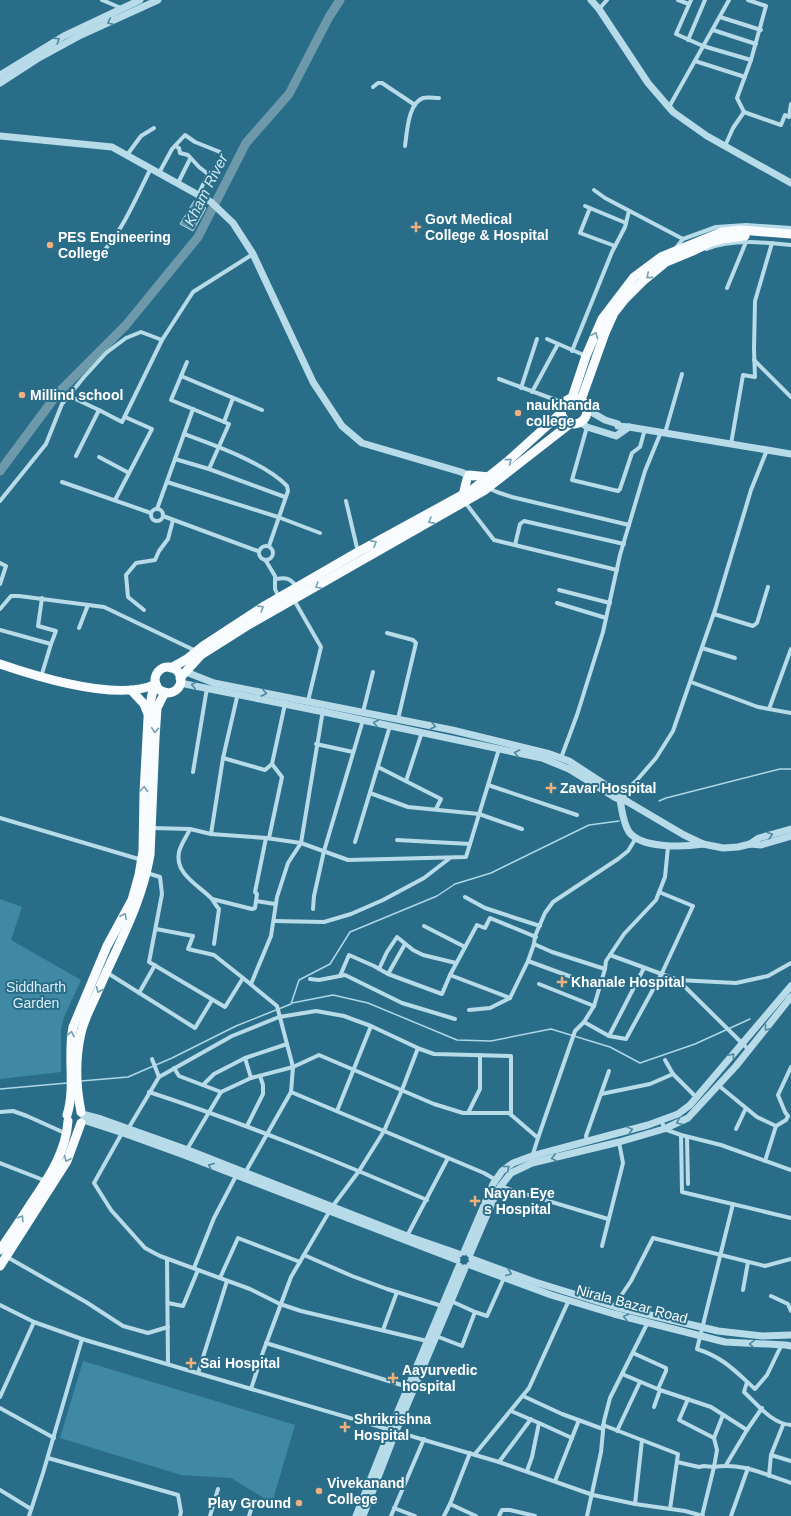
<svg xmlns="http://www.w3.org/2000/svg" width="791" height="1516" viewBox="0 0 791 1516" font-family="Arial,sans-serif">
	<rect width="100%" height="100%" fill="#2a6d88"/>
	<g fill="#3f89a4">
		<polygon points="0,899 22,907 11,940 81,980 64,1017 61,1029 61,1072 0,1079"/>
		<polygon points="83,1361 295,1425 272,1503 231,1478 181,1475 60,1438"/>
	</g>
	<polygon fill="#6e99aa" stroke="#acd8e8" points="194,201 206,208 193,231 180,224"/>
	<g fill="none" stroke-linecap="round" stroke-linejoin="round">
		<g stroke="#acd8e8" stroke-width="1.5">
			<polyline points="659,801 666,798 780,769 791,769"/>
			<polyline points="292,1003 333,995 368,1003 457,1040 491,1041 551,1029 610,1047 640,1063 695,1044 750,1019"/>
			<polyline points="81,1081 128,1077 172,1058 236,1026 291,1004 299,980 330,964 350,932 437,896 455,884 491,873 589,825 619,821"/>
			<polyline points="0,1089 67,1083"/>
		</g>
		<polyline stroke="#6e99aa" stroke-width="9" points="0,471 58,393 126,325 198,237 246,143 289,94 329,17 340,0"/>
		<g stroke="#b7dbe8" stroke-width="4">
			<polyline points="102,0 121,8"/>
			<polyline points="678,0 689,4"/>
			<polyline points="691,0 676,34 703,46 751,60"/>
			<polyline points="599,9 607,0"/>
			<polyline points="720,17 761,30"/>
			<polyline points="713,30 756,44"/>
			<polyline points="688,40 705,0"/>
			<polyline points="695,61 745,77"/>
			<polyline points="373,87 378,83 382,83 415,105"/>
			<polyline points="669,107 729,0"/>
			<polyline points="744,112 737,98 751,60 766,6 748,0"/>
			<polyline points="175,146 179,148 180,153 188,155 199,167 208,174 198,195"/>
			<path d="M 405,146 C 407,133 408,103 423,98 C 427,97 434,98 439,98"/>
			<polyline points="725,146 733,128 744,112 781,125 785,115 789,117 791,104"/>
			<polyline points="127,155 141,136 154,128"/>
			<polyline points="159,173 172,149 185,135 195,142 220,152 222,157"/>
			<polyline points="178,183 190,159"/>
			<polyline points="594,190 605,198 683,239"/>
			<polyline points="585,206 626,223"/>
			<polyline points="590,208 580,233 615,246"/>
			<polyline points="675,249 683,239 716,227 746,225 791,228"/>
			<path d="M 706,249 C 733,239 763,242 791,245"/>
			<path d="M 103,252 C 124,228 137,196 151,168"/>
			<polyline points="727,288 746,242"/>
			<polyline points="547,339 586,356"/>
			<polyline points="572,351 612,252 625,227 629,211"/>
			<polyline points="754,360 791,397"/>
			<polyline points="187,362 171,400 229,424 209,469"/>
			<polyline points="181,376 262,410"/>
			<polyline points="499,379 564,403"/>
			<polyline points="521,388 537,339"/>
			<polyline points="532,392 558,344"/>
			<polyline points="69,396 99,410"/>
			<polyline points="224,422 233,398"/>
			<polyline points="587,427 572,480 618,491 620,489 632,453 640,447 645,429"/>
			<polyline points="665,433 682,374"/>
			<path d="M 184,434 C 214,445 265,463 287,486 L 288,491 L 269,546"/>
			<polyline points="731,444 743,375 755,377 754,349 755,301 772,243"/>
			<polyline points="76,456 99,410 122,422 162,340 193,292 253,254"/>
			<polyline points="99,457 129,473"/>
			<polyline points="175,459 209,469 285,497"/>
			<polyline points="62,482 151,513"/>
			<polyline points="167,482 278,517 320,533"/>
			<polyline points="488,488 497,492 512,497 629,525"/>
			<polyline points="115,500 152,429 125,417"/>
			<polyline points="0,501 46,444 62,404 84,377 106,353 126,338 141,332 162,340"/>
			<polyline points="346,501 358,552"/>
			<polyline points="464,501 494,540 617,570"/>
			<circle cx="157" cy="515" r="6"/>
			<polyline points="157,509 193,409"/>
			<polyline points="163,516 258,551"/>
			<polyline points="515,545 520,524 524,521 624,544"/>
			<circle cx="266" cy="553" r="7"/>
			<polyline points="266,561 275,576 275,589 279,598"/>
			<polyline points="0,563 6,566 0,584"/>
			<path d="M 276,579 C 286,577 290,578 297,587"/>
			<polyline points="559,590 610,603"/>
			<polyline points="42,598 38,626 56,631 51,644"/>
			<polyline points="294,600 321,647 308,701"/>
			<polyline points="557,603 606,618"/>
			<polyline points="0,609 11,596 19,596 104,607 196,651"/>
			<polyline points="144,610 128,597 126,575 136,563 155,560 159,551 168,539 173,520"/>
			<polyline points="714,614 753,626 757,623 768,587"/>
			<polyline points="79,628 88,605"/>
			<polyline points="0,630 51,644 41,677"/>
			<polyline points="387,633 413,640 416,643 398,719"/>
			<polyline points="702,648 735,658"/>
			<polyline points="691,682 758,707 791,713"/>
			<polyline points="769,709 791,649"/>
			<polyline points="363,712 373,672"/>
			<polyline points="316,744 353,752"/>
			<polyline points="223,758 265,770 272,764 285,704"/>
			<polyline points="561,758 577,715 603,632 620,555 645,471 661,432"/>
			<polyline points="378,767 441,799 436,809"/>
			<polyline points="193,772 207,688"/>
			<polyline points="406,781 422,732"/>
			<polyline points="488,785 577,815"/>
			<polyline points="370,793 408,807 479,814 522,829"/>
			<polyline points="620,797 621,795 637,780 656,758 673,731 715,610 751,490 767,450"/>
			<polyline points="0,818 142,860"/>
			<polyline points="152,828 190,829 211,834 266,838 301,843 348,860 466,857 499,749"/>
			<path d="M 190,829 C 187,836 181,844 179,852 C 174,874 200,886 212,899 C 214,902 216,906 219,909 L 214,944"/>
			<polyline points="211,834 223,758 238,693"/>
			<polyline points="269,838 282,777 272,764"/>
			<polyline points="397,840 470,844"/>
			<polyline points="355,842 390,726"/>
			<polyline points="147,873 160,877 162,894 149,962 225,1007 243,978 277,1006 293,1067 291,1092 245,1173"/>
			<polyline points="465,897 485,908 540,926"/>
			<polyline points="212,899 252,909 255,908 257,894 255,892 266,838"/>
			<polyline points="256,901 275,904"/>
			<polyline points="313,909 314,896 324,851 363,720"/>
			<polyline points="274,921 324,922 351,914 383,900 424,878 450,858"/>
			<polyline points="424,926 465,947"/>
			<polyline points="156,929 193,936 188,949 214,955 243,978"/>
			<polyline points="534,944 552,952 605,969"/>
			<polyline points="610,955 678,980 736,983 768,976 791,963"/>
			<polyline points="528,961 599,987"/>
			<polyline points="379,969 387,952 397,937 413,950 423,955 456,963"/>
			<polyline points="106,972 195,1028 212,1000"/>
			<polyline points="388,974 405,944"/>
			<polyline points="450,975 510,998"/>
			<polyline points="340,976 349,955 374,966 388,974 442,994 450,975 477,925 485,928 490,918 536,937"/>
			<polyline points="310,979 319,980 345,975 402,1003 455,1019"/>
			<polyline points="678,980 749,1050"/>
			<polyline points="251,984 271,936 277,897 288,863 301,843 323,710"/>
			<polyline points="539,984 594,1006"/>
			<polyline points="139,993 155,965"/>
			<polyline points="469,1010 490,1008 510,998 528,961 534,944 535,936 545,913 553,902 618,859 628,851 636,838"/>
			<polyline points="584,1022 609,1036 626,1039 662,973 693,906 659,892"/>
			<polyline points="609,1036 644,968"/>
			<polyline points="245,1058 251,1078"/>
			<polyline points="152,1059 159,1077"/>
			<polyline points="665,1060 673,1074 697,1098"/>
			<polyline points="174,1068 179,1076 221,1092"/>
			<polyline points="203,1085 214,1074 245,1058 287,1044"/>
			<polyline points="718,1085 757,1117 776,1126 765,1161"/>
			<path d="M 149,1092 C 244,1123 336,1161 427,1200"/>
			<polyline points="291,1092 484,1173 496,1180"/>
			<polyline points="601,1094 650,1084 673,1074"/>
			<polyline points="337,1111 371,1026"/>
			<polyline points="0,1112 13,1111 27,1116 67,1134"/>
			<polyline points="468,1113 480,1089 480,1055"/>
			<polyline points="662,1121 664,1129 681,1135 721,1145 791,1170"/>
			<polyline points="247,1126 263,1094 263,1085 260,1076"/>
			<polyline points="776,1126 786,1120 788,1116 785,1112 778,1095 791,1067"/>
			<polyline points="128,1129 159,1077 232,1036 279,1017 316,1011 344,1016 371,1026 420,1049 434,1054 511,1056 511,1115"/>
			<polyline points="736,1129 746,1108"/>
			<polyline points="122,1133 94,1183 111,1210 145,1248 160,1256 250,1289 280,1304 301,1311 427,1341"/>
			<polyline points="681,1135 682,1192 791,1218"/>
			<polyline points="687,1137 688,1184"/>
			<polyline points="587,1141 586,1136 609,1071"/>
			<polyline points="186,1151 221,1092 251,1078 293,1067 319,1055 434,1104 463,1113 509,1113 538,1138"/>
			<polyline points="532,1157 538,1138 575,1031 584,1022 594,1006 605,969 606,961 624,934 656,900 665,877 668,847"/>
			<polyline points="0,1163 46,1181"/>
			<polyline points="499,1186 608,1219"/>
			<path d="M 733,1204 L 697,1349 C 724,1358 734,1370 755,1389 L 767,1375 L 782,1344"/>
			<polyline points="407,1236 448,1158"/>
			<polyline points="602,1246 623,1163 619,1142"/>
			<polyline points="304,1255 352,1276 387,1289 442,1306"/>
			<polyline points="7,1257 86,1302 123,1326 148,1333 168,1327"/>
			<polyline points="167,1259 168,1364"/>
			<polyline points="194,1268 214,1218 236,1176"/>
			<polyline points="220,1278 238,1238 300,1262"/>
			<polyline points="743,1290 748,1262"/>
			<polyline points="771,1296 788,1304 791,1311"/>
			<polyline points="168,1303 183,1306 198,1270"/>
			<polyline points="0,1305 34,1322 82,1339 499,1462 593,1495 635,1504 685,1511 703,1516"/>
			<polyline points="614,1306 631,1281 653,1238 765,1266 791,1259"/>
			<polyline points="475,1312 487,1316 504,1278"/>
			<polyline points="383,1330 397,1292"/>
			<polyline points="436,1336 462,1346 475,1312 451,1301"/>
			<polyline points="266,1343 408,1387"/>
			<polyline points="633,1353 666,1368 666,1371 658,1389"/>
			<polyline points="198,1373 227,1281"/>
			<polyline points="622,1374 660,1390 654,1407"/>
			<path d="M 747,1382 L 744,1392 C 757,1404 772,1424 791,1425"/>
			<polyline points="251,1389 263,1352 291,1277 332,1207 359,1171 384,1131 402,1090 418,1048"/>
			<polyline points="660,1390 711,1407 747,1430 726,1465"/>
			<polyline points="523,1396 562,1414 603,1429"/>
			<polyline points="0,1397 34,1322"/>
			<polyline points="688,1399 679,1420 714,1438 723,1415"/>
			<polyline points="0,1408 54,1438"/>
			<polyline points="511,1411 539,1423 532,1457 527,1471"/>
			<polyline points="539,1423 572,1438"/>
			<polyline points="603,1425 678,1454 670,1509"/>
			<polyline points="747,1430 762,1408"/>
			<polyline points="617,1431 640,1382"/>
			<polyline points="470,1453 450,1504 476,1516"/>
			<polyline points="475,1454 529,1388 569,1300"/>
			<polyline points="771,1455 791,1461"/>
			<polyline points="48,1458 178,1495 181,1512 180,1516"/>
			<polyline points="499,1462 531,1419"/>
			<polyline points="677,1462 699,1467 704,1466 714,1467 717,1450 714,1438"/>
			<polyline points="769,1476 771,1455 783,1425"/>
			<polyline points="555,1481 579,1420"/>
			<polyline points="0,1490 31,1509"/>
			<polyline points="635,1504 642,1440"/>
			<polyline points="394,1508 415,1516"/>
			<polyline points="29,1516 43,1473 82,1339"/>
			<polyline points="210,1516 218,1489"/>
			<polyline points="249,1516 254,1500"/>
			<polyline points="391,1516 424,1439"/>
			<polyline points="444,1516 450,1504"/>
			<polyline points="499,1516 502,1510 510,1510 535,1516"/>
			<polyline points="587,1516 601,1452 604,1421 610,1398 648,1322"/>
			<path d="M 702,1516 L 714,1467 C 741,1462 766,1475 791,1483"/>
			<polyline points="731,1516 748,1468"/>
		</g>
		<g stroke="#b7dbe8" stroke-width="7">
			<polyline points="591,0 599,9 648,83 673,112 707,136 791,183"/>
			<polyline points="0,75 64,36 140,0"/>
			<polyline points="0,83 37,59 81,35 158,0"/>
			<polyline points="0,136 112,147 211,202 233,223 253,254 313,382 342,426 362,443 461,472 473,477"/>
			<polyline points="586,409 605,420 618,424 618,426 629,427 791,454"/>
			<polyline points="580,422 587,427 616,436 629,427"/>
			<polyline points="186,672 214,683 452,730 550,754 569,761 618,793 628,802"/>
			<polyline points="180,683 329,713 542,758 569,769 616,798 628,802 684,835 703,844 723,848 738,847 750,844 761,845 791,836"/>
			<path d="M 620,800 C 622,810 623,823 629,832 C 642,849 685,847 703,844"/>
			<polyline points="750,844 759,838 791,829"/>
			<polyline points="82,1114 101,1119 188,1150 407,1236 459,1254"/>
			<polyline points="83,1120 126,1134 184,1155 457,1260"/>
			<polyline points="464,1252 493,1184 502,1171 513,1163 532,1156 648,1125 678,1114 690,1105 791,986"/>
			<polyline points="470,1254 494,1198 500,1187 511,1173 532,1163 619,1142 664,1129 688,1118 736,1066 791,997"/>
			<polyline points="472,1259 535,1282 616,1307 718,1331 762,1336 791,1335"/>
			<polyline points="470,1265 551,1295 614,1314 725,1342 786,1345 791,1346"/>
			<polyline points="356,1516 390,1430 459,1266"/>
			<polyline points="363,1516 396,1431 465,1268"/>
		</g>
		<g stroke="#f9fcfe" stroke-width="9">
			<polyline points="572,398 586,356 602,319 634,277 661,257 722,232 740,230 791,234"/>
			<circle cx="574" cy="411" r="13"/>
			<polyline points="581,400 605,333 614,313 625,299 643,281 666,262 695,250 709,243 722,239 745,236"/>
			<polyline points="469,475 489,477"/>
			<polyline points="463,495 467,479"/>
			<path d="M 0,664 C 38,677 118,702 156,684"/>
			<circle cx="168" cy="680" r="13"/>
			<polyline points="171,668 187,659 203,646 261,608 358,552 473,489 508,461 561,413"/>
			<polyline points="180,678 201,655 250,624 485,490 571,423"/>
			<polyline points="131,690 144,704 148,714"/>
			<path d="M 81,1112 C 76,1087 75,1059 81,1033 C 84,1019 92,1005 98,991 C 118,944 141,906 150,855 L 155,738 L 157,708 L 165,692"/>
			<path d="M 67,1115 C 76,1087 67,1056 73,1027 L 107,946 L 132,900 L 139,875 L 143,851 L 144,793 L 148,718 L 152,694 L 156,686"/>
			<path d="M 0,1250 C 11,1234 22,1218 32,1202 C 49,1177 66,1152 68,1121"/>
			<polyline points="0,1266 67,1161 81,1123"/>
		</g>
	</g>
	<defs><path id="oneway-chevron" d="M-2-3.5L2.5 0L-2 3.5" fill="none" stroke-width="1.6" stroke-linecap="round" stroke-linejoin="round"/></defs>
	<g stroke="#4d88a0">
		<use href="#oneway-chevron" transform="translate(110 22) rotate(156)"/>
		<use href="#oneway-chevron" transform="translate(57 40) rotate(-32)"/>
		<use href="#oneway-chevron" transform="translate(194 685) rotate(-169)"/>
		<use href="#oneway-chevron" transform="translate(264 693) rotate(11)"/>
		<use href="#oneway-chevron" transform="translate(376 723) rotate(-168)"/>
		<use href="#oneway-chevron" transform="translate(433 726) rotate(11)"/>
		<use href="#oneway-chevron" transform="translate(517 753) rotate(-168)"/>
		<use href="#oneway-chevron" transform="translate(770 835) rotate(-16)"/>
		<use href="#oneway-chevron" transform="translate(767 1028) rotate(129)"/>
		<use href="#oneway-chevron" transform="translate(732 1056) rotate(-49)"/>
		<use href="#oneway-chevron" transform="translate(679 1122) rotate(155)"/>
		<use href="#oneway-chevron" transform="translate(630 1130) rotate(-15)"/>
		<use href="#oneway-chevron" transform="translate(554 1158) rotate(167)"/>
		<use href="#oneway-chevron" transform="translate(211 1166) rotate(-158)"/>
		<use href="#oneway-chevron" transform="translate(507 1168) rotate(-39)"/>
		<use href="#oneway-chevron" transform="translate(509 1273) rotate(20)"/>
		<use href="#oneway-chevron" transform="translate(626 1317) rotate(-166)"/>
		<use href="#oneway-chevron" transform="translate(752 1344) rotate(-178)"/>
	</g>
	<g stroke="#729fb1">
		<use href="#oneway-chevron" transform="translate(649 276) rotate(140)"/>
		<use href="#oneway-chevron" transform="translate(595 335) rotate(-66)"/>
		<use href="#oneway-chevron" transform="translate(509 461) rotate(-40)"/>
		<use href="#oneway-chevron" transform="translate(431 521) rotate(151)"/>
		<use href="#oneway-chevron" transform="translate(374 543) rotate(-29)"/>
		<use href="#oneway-chevron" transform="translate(318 586) rotate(149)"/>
		<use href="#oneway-chevron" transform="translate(261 608) rotate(-32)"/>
		<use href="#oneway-chevron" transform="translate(155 730) rotate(95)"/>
		<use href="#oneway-chevron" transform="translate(144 789) rotate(-87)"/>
		<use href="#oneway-chevron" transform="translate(124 916) rotate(-63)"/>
		<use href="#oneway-chevron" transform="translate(99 990) rotate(113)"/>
		<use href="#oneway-chevron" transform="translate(71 1034) rotate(-78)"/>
		<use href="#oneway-chevron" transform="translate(67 1159) rotate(115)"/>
		<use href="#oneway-chevron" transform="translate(21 1218) rotate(-57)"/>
	</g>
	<g fill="#efb07e" stroke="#2a6d88" stroke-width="1.5">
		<path d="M414 221h4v4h4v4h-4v4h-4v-4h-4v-4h4z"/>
		<circle cx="50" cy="245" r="4"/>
		<circle cx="22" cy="395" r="4"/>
		<circle cx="518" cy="413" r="4"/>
		<path d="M549 782h4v4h4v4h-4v4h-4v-4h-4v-4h4z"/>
		<path d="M560 976h4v4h4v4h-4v4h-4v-4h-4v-4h4z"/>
		<path d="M473 1195h4v4h4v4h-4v4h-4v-4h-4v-4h4z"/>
		<path d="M189 1357h4v4h4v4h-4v4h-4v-4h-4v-4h4z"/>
		<path d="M391 1372h4v4h4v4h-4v4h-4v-4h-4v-4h4z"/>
		<path d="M343 1421h4v4h4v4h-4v4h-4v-4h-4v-4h4z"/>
		<circle cx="319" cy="1491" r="4"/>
		<circle cx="299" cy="1503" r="4"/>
	</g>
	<g text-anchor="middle" stroke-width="4" stroke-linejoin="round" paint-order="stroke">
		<g font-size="14" font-weight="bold" fill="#fff" stroke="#2a6d88" text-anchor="start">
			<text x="425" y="224">Govt Medical<tspan x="425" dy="16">College &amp; Hospital</tspan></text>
			<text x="58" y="242">PES Engineering<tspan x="58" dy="16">College</tspan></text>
			<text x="30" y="400">Millind school</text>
			<text x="526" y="410">naukhanda<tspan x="526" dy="16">college</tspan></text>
			<text x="560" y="793">Zavar Hospital</text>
			<text x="571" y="987">Khanale Hospital</text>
			<text x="484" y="1198">Nayan Eye<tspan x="484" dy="16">s Hospital</tspan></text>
			<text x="200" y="1368">Sai Hospital</text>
			<text x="402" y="1375">Aayurvedic<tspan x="402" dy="16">hospital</tspan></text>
			<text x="354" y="1424">Shrikrishna<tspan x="354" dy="16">Hospital</tspan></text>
			<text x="327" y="1488">Vivekanand<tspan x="327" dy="16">College</tspan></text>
			<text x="291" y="1508" text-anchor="end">Play Ground</text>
		</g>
		<g font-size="14" fill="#daeff7" stroke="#2a6d88">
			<text x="36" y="992">Siddharth<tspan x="36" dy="16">Garden</tspan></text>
		</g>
		<g font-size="14" fill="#fff" stroke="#2a6d88">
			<text transform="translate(632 1304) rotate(15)" y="5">Nirala Bazar Road</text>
		</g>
		<g font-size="15" font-style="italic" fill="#cfe9f2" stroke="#2a6d88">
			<text transform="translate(206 190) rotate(-63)" y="5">Kham River</text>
		</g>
	</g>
</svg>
